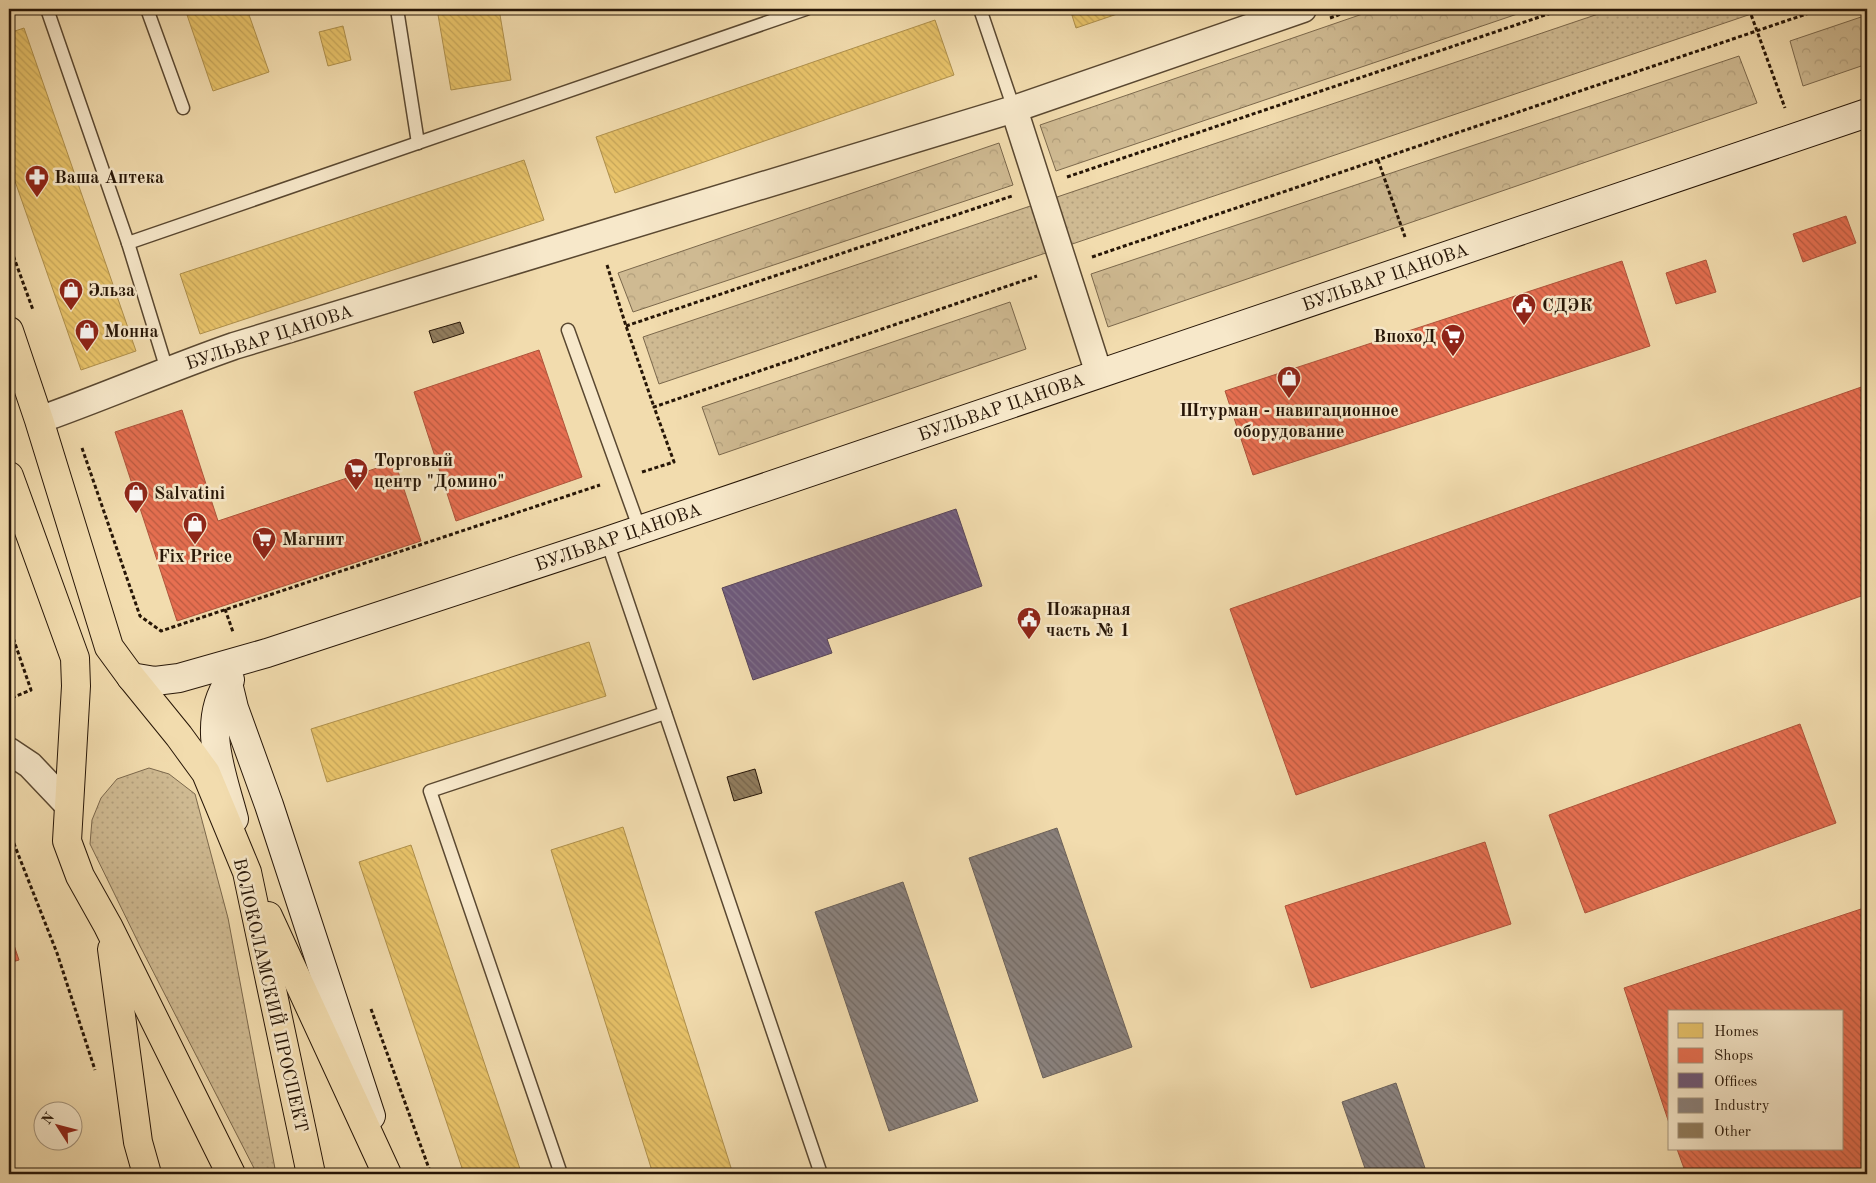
<svg xmlns="http://www.w3.org/2000/svg" width="1876" height="1183" viewBox="0 0 1876 1183" font-family="'Old Standard TT',serif">
	<defs>
		<pattern id="grass-dots" width="8" height="8" patternUnits="userSpaceOnUse" patternTransform="scale(1.25)"><rect width="8" height="8" fill="#cfba92"/><path d="M2 2h.1M6 6h.1" fill="none" stroke="#b29f7c" stroke-width="1.8" stroke-linecap="round"/></pattern>
		<pattern id="forest-crowns" width="20" height="18" patternUnits="userSpaceOnUse" patternTransform="scale(1.25)"><rect width="20" height="18" fill="#cfba92"/><path d="M2 6a3 3 0 1 1 6 0M12 15a3 3 0 1 1 6 0" fill="none" stroke="#b29f7c"/></pattern>
		<pattern id="homes-back-hatch" width="6" height="6" patternUnits="userSpaceOnUse" patternTransform="scale(1.25)"><rect width="6" height="6" fill="#e9c46a"/><path d="M-1 5l2 2M0 0l6 6M5-1l2 2" fill="none" stroke="#c8a85a"/></pattern>
		<pattern id="shops-back-hatch" width="6" height="6" patternUnits="userSpaceOnUse" patternTransform="scale(1.25)"><rect width="6" height="6" fill="#e76f51"/><path d="M-1 5l2 2M0 0l6 6M5-1l2 2" fill="none" stroke="#bb5a41"/></pattern>
		<pattern id="offices-back-hatch" width="6" height="6" patternUnits="userSpaceOnUse" patternTransform="scale(1.25)"><rect width="6" height="6" fill="#6d597a"/><path d="M-1 5l2 2M0 0l6 6M5-1l2 2" fill="none" stroke="#817189"/></pattern>
		<pattern id="industry-back-hatch" width="6" height="6" patternUnits="userSpaceOnUse" patternTransform="scale(1.25)"><rect width="6" height="6" fill="#8a817c"/><path d="M-1 5l2 2M0 0l6 6M5-1l2 2" fill="none" stroke="#716964"/></pattern>
		<pattern id="building-back-hatch" width="6" height="6" patternUnits="userSpaceOnUse" patternTransform="scale(1.25)"><rect width="6" height="6" fill="#917d5e"/><path d="M-1 5l2 2M0 0l6 6M5-1l2 2" fill="none" stroke="#76654c"/></pattern>
	</defs>
	<rect width="100%" height="100%" fill="#f2dcae"/>
	<filter id="stains"><feTurbulence type="fractalNoise" baseFrequency=".004" numOctaves="4"/><feColorMatrix values="0 0 0 0 .2 0 0 0 0 .09 0 0 0 0 .02 0 0 0 .5 -.17"/></filter>
	<radialGradient id="worn" r=".72"><stop offset=".6" stop-color="#630" stop-opacity="0"/><stop offset="1" stop-color="#630" stop-opacity=".3"/></radialGradient>
	<g fill="url(#grass-dots)" stroke="#7b684c">
		<polygon points="1613,9 1766,9 659,384 643,337"/>
		<polygon points="149,768 169,774 195,794 228,918 276,1174 257,1174 140,946 90,844 92,820 101,798 117,779"/>
	</g>
	<g fill="url(#forest-crowns)" stroke="#7b684c">
		<polygon points="1377,9 1532,9 1056,171 1040,125"/>
		<polygon points="1867,15 1867,64 1803,86 1790,41"/>
		<polygon points="1739,56 1757,103 1108,327 1091,274"/>
		<polygon points="999,143 1013,185 633,312 618,273"/>
		<polygon points="1010,302 1026,349 719,455 702,407"/>
	</g>
	<g fill="url(#homes-back-hatch)" stroke="#af904c">
		<polygon points="185,9 247,9 269,72 213,91"/>
		<polygon points="437,9 499,9 511,80 451,90"/>
		<polygon points="1070,9 1132,9 1076,28"/>
		<polygon points="935,20 954,75 615,193 596,137"/>
		<polygon points="343,26 351,60 328,66 319,32"/>
		<polygon points="24,28 136,351 81,370 9,164 9,33"/>
		<polygon points="524,160 544,220 200,334 180,274"/>
		<polygon points="589,642 606,696 327,782 311,729"/>
		<polygon points="623,827 733,1174 653,1174 551,850"/>
		<polygon points="411,845 521,1172 514,1174 464,1174 359,862"/>
	</g>
	<g fill="url(#shops-back-hatch)" stroke="#ad543b">
		<polygon points="1846,216 1856,243 1803,262 1793,234"/>
		<polygon points="1706,260 1716,292 1676,304 1666,273"/>
		<polygon points="1622,261 1650,346 1253,475 1225,391"/>
		<polygon points="539,350 582,477 456,521 414,392"/>
		<polygon points="1867,385 1867,594 1296,795 1230,609"/>
		<polygon points="182,410 218,521 395,462 421,541 177,621 115,432"/>
		<polygon points="1800,724 1836,823 1585,913 1549,815"/>
		<polygon points="1485,842 1511,924 1311,988 1285,906"/>
		<polygon points="1867,907 1867,1174 1686,1174 1677,1149 1842,1149 1842,1012 1670,1012 1670,1126 1624,988"/>
		<polygon points="9,930 19,960 9,963"/>
	</g>
	<polygon fill="url(#offices-back-hatch)" stroke="#584558" points="956,509 982,586 827,639 832,653 753,680 722,588"/>
	<g fill="url(#industry-back-hatch)" stroke="#6c6159">
		<polygon points="1057,828 1132,1047 1043,1078 969,858"/>
		<polygon points="903,882 978,1101 889,1131 815,912"/>
		<polygon points="1396,1083 1427,1174 1367,1174 1342,1102"/>
	</g>
	<g fill="url(#building-back-hatch)" stroke="#271607">
		<polygon points="460,322 464,333 433,343 429,331"/>
		<polygon points="755,769 762,793 734,801 727,777"/>
	</g>
	<g fill="none" stroke-linecap="round" stroke-linejoin="round">
		<defs>
			<g id="lane">
				<polyline points="47,9 128,243 167,370"/>
				<polyline points="147,9 183,108"/>
				<polyline points="397,9 418,143"/>
				<polyline points="980,9 1014,109"/>
				<polyline points="128,243 806,9"/>
				<polyline points="568,330 640,530"/>
				<polyline points="607,541 821,1174"/>
				<polyline points="561,1174 430,791 665,713"/>
			</g>
			<g id="street">
				<polyline points="1014,109 1099,374"/>
				<path d="M 39,420 C 104,397 168,369 234,346 L 1014,109 L 1303,9"/>
				<polyline points="9,751 30,765 68,805"/>
			</g>
			<g id="secondary">
				<polyline points="131,677 155,681 179,678 267,653 607,541 1867,113"/>
				<path d="M 230,680 C 200,723 222,773 234,819"/>
				<polyline points="228,683 234,708 269,805 371,1116"/>
			</g>
			<g id="primary">
				<polyline points="9,331 39,420 109,647 131,677 179,736 206,773 247,872 311,1174"/>
				<polyline points="9,476 75,658 76,686 67,841 80,876 108,926 231,1174"/>
				<polyline points="268,916 387,1174"/>
				<polyline points="112,949 138,1142 147,1174"/>
			</g>
		</defs>
		<use href="#lane" stroke="#5a4831" stroke-width="15"/>
		<use href="#street" stroke="#5a4831" stroke-width="29"/>
		<use href="#secondary" stroke="#271607" stroke-width="30"/>
		<use href="#primary" stroke="#271607" stroke-width="30"/>
		<g stroke="#271607" stroke-width="3" stroke-dasharray="4 2.5" stroke-linecap="butt">
			<polyline points="1749,9 1785,108"/>
			<polyline points="1330,18 1355,9"/>
			<polyline points="1378,160 1405,237"/>
			<polyline points="1067,177 1563,9"/>
			<polyline points="9,244 33,310"/>
			<polyline points="1092,257 1821,9"/>
			<polyline points="607,265 626,326 654,407"/>
			<polyline points="626,326 1012,196"/>
			<polyline points="82,448 140,616 161,631 600,485"/>
			<polyline points="642,472 674,462 654,407 1037,276"/>
			<polyline points="225,609 233,632"/>
			<polyline points="9,626 31,690 9,699"/>
			<polyline points="9,831 57,953 95,1070"/>
			<polyline points="371,1009 431,1174"/>
		</g>
		<use href="#lane" stroke="#f7e8ca" stroke-width="12"/>
		<use href="#street" stroke="#f7e8ca" stroke-width="26"/>
		<use href="#secondary" stroke="#f7e8ca" stroke-width="28"/>
		<use href="#primary" stroke="#f2dcae" stroke-width="28"/>
	</g>
	<defs>
		<symbol id="pharmacy-pin" viewBox="-11 -11 22 30"><path d="M0 17L-7.5 6A9.5 9.5 0 1 1 7.5 6Z" fill="#8f2418" stroke="#f7e8ca"/><path d="M-2-6h4v4h4v4h-4v4h-4v-4h-4v-4h4Z" fill="#fff"/></symbol>
		<symbol id="shop-pin" viewBox="-11 -11 22 30"><path d="M0 17L-7.5 6A9.5 9.5 0 1 1 7.5 6Z" fill="#8f2418" stroke="#f7e8ca"/><path d="M-5-2.5h2.3a2.7 3.5 0 0 1 5.4 0H5L5.5 6h-11ZM-1.5-2.5h3a1.5 2.3 0 0 0-3 0Z" fill="#fff"/></symbol>
		<symbol id="civic-pin" viewBox="-11 -11 22 30"><path d="M0 17L-7.5 6A9.5 9.5 0 1 1 7.5 6Z" fill="#8f2418" stroke="#f7e8ca"/><path d="M-.6-6.5H3V-4.5H.6V-3L4-1V1h2V6H-6V1h2V-1L-.6-3ZM-1.2 2.5V6h2.4V2.5Z" fill="#fff"/></symbol>
		<symbol id="supermarket-pin" viewBox="-11 -11 22 30"><path d="M0 17L-7.5 6A9.5 9.5 0 1 1 7.5 6Z" fill="#8f2418" stroke="#f7e8ca"/><path d="M-6-5.5h2.5l.6 2H6L4.5 2H-2.5L-4.4-4H-6ZM-1.5 3.2a1.3 1.3 0 1 0 .1 0ZM3 3.2a1.3 1.3 0 1 0 .1 0Z" fill="#fff"/></symbol>
	</defs>
	<g fill-rule="evenodd">
		<use href="#pharmacy-pin" x="23" y="163" width="28" height="38"/>
		<use href="#shop-pin" x="57" y="276" width="28" height="38"/>
		<use href="#civic-pin" x="1510" y="291" width="28" height="38"/>
		<use href="#shop-pin" x="73" y="317" width="28" height="38"/>
		<use href="#supermarket-pin" x="1439" y="322" width="28" height="38"/>
		<use href="#shop-pin" x="1275" y="364" width="28" height="38"/>
		<use href="#supermarket-pin" x="342" y="456" width="28" height="38"/>
		<use href="#shop-pin" x="122" y="479" width="28" height="38"/>
		<use href="#shop-pin" x="181" y="510" width="28" height="38"/>
		<use href="#supermarket-pin" x="250" y="525" width="28" height="38"/>
		<use href="#civic-pin" x="1015" y="605" width="28" height="38"/>
	</g>
	<g text-anchor="middle" stroke-width="5" stroke-linejoin="round" paint-order="stroke">
		<g font-size="18" font-weight="bold" fill="#271607" stroke="#f7e8ca" text-anchor="start">
			<text x="54" y="183">Ваша Аптека</text>
			<text x="88" y="296">Эльза</text>
			<text x="1542" y="311">СДЭК</text>
			<text x="104" y="337">Монна</text>
			<text x="1436" y="342" text-anchor="end">ВпохоД</text>
			<text x="1289" y="416" text-anchor="middle">Штурман - навигационное<tspan x="1289" dy="21">оборудование</tspan></text>
			<text x="374" y="466">Торговый<tspan x="374" dy="21">центр "Домино"</tspan></text>
			<text x="154" y="499">Salvatini</text>
			<text x="282" y="545">Магнит</text>
			<text x="195" y="562" text-anchor="middle">Fix Price</text>
			<text x="1046" y="615">Пожарная<tspan x="1046" dy="21">часть № 1</tspan></text>
		</g>
		<g font-size="18" fill="#271607" stroke="#f7e8ca">
			<text transform="translate(1385 277) rotate(-19)" y="6">БУЛЬВАР ЦАНОВА</text>
			<text transform="translate(269 337) rotate(-18)" y="6">БУЛЬВАР ЦАНОВА</text>
			<text transform="translate(1001 407) rotate(-19)" y="6">БУЛЬВАР ЦАНОВА</text>
			<text transform="translate(618 537) rotate(-19)" y="6">БУЛЬВАР ЦАНОВА</text>
			<text transform="translate(271 995) rotate(77)" y="6">ВОЛОКОЛАМСКИЙ ПРОСПЕКТ</text>
		</g>
	</g>
	<rect width="1876" height="1183" fill="none" stroke="#f2dcae" stroke-width="30"/>
	<rect x="10" y="10" width="1856" height="1163" fill="none" stroke="#271607" stroke-width="2.5"/>
	<rect x="15" y="15" width="1846" height="1153" fill="none" stroke="#271607"/>
	<rect x="1668" y="1010" width="175" height="140" fill="#f7e8ca" stroke="#a4947c"/>
	<rect x="1678" y="1023" width="25" height="15" fill="#e9c46a" stroke="#a4947c"/>
	<text x="1714" y="1036" font-size="15" fill="#271607">Homes</text>
	<rect x="1678" y="1048" width="25" height="15" fill="#e76f51" stroke="#a4947c"/>
	<text x="1714" y="1060" font-size="15" fill="#271607">Shops</text>
	<rect x="1678" y="1073" width="25" height="15" fill="#6d597a" stroke="#a4947c"/>
	<text x="1714" y="1086" font-size="15" fill="#271607">Offices</text>
	<rect x="1678" y="1098" width="25" height="15" fill="#8a817c" stroke="#a4947c"/>
	<text x="1714" y="1110" font-size="15" fill="#271607">Industry</text>
	<rect x="1678" y="1123" width="25" height="15" fill="#917d5e" stroke="#a4947c"/>
	<text x="1714" y="1136" font-size="15" fill="#271607">Other</text>
	<g transform="translate(58 1126) rotate(306)"><circle r="24" fill="#f7e8ca" stroke="#a4947c"/>
	<path d="M0-4L9 19L0 12L-9 19Z" fill="#8f2418"/>
	<text y="-8" font-size="14" font-weight="bold" text-anchor="middle" fill="#271607">N</text>
	</g>
	<rect width="100%" height="100%" filter="url(#stains)"/>
	<rect width="100%" height="100%" fill="url(#worn)"/>
</svg>
